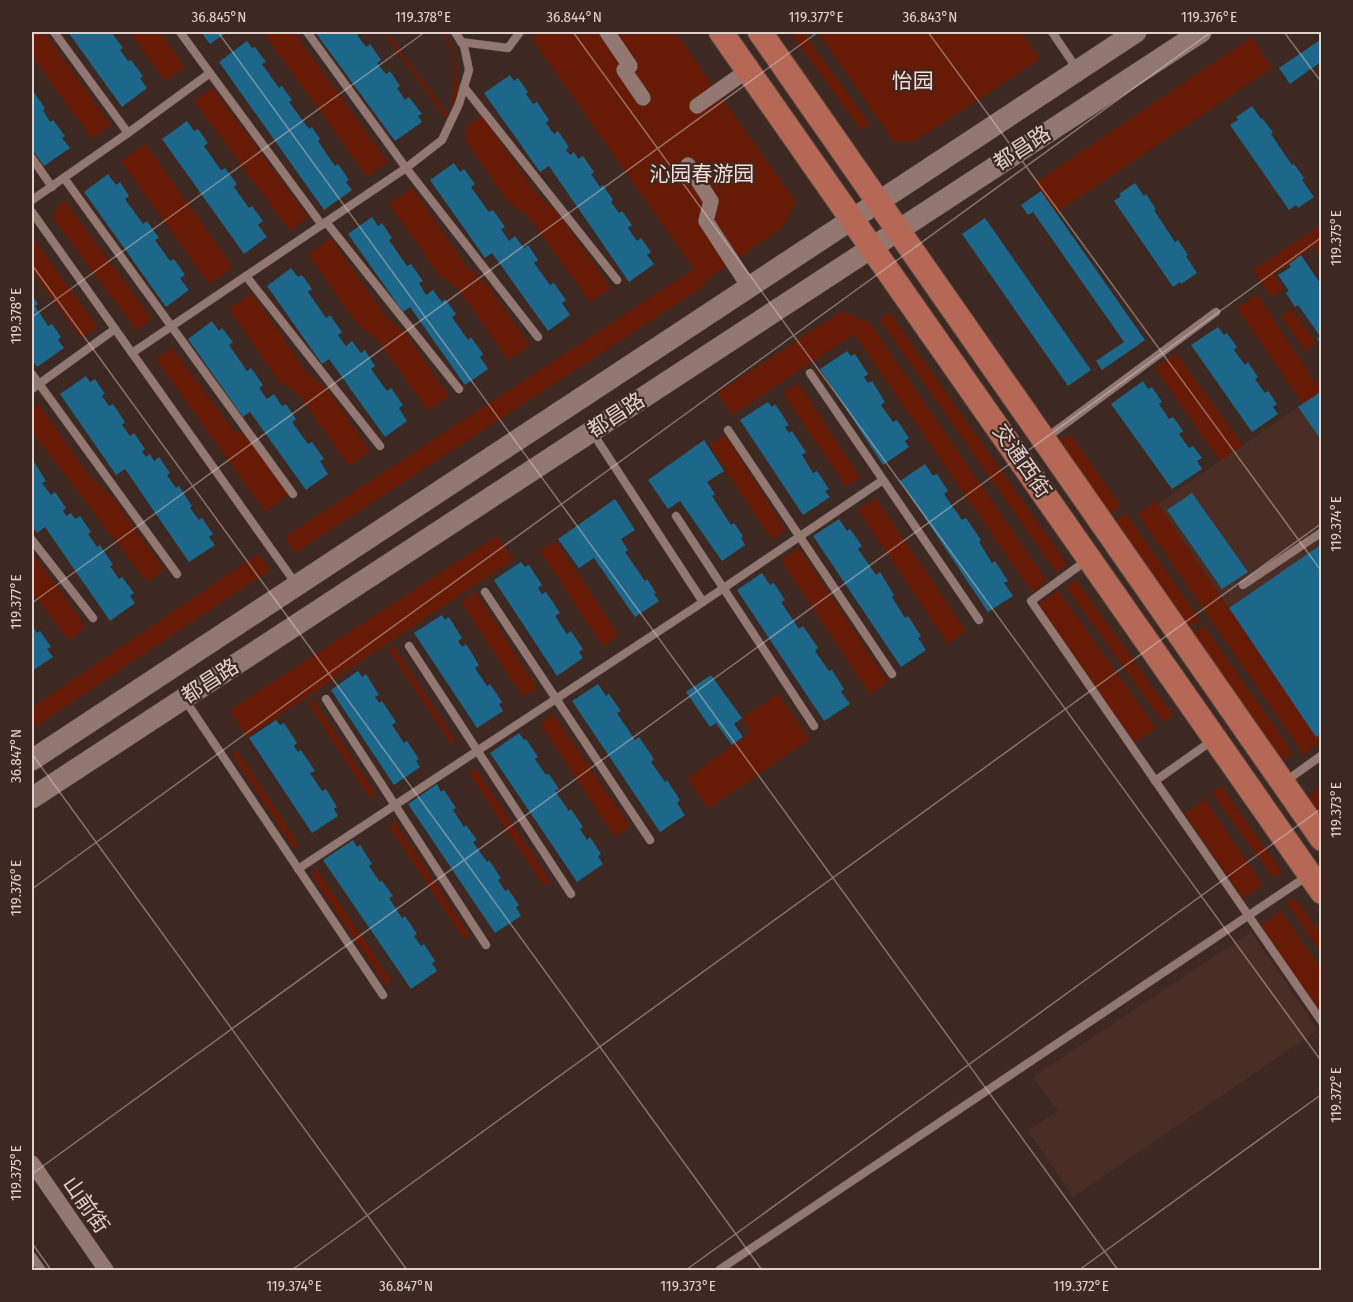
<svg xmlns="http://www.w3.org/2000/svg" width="1353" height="1302" viewBox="0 0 1353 1302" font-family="'Fira Sans Condensed','Noto Sans SC',sans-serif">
	<rect width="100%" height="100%" fill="#3d2822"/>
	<g fill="#4a2e26">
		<polygon points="1321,391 1321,744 1158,504"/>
		<polygon points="1251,932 1318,1030 1073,1197 1028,1130 1058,1111 1033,1077"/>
	</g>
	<g fill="#671b06">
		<polygon points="32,32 44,32 111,125 92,139 32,56"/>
		<polygon points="130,32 160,32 185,67 165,81"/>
		<polygon points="263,32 294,32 388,162 367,177"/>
		<path d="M 383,32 L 387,32 L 448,115 C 455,96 457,68 451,49 C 449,43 444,37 441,32 L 445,32 L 453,47 L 457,71 L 457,94 L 448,122 Z"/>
		<polygon points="539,32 675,32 796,202 783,227 704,282 706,285 295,553 285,537 694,269 532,39"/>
		<polygon points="790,32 803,32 870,124 861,130"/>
		<polygon points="818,32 1021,32 1040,59 915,141 894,142"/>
		<polygon points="1252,37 1272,68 1056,213 1035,183"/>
		<polygon points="213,88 308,217 290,231 194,101"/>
		<polygon points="482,116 538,196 557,212 611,288 590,302 529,217 508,202 465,140 468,125"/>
		<polygon points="146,144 233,267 209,284 121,161"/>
		<polygon points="412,188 468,268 487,284 530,345 508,360 459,290 438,274 389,204"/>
		<polygon points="65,201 152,319 136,330 53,218 58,206"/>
		<polygon points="1321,225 1321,258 1314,247 1274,274 1283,289 1271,297 1253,270"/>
		<polygon points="32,237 98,327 81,338 32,272"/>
		<polygon points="331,238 387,318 406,334 449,396 428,411 378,340 357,324 308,254"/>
		<polygon points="252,293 308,374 327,389 370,451 349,466 299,395 278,380 229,309"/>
		<polygon points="1257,294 1321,391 1303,404 1237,308"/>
		<polygon points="1292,309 1316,343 1305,351 1281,316"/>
		<polygon points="842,311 870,323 1047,581 1032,592 854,334 733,415 717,393"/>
		<polygon points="890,313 1067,564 1056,572 880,320"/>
		<polygon points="172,348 234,431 246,435 288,495 265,512 156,359"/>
		<polygon points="1176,353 1243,445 1220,461 1155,368"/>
		<polygon points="799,383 860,478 846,487 783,393"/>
		<polygon points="38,403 89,475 113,498 162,566 163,570 150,581 143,577 32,432 32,408"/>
		<polygon points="1070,434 1121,506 1109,515 1057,442"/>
		<polygon points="725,435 786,530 772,540 709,445"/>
		<polygon points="876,498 966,631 948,644 858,510"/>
		<polygon points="1156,501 1320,742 1304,755 1138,514"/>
		<polygon points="1126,513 1200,620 1188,628 1115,521"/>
		<polygon points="497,536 514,559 247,737 230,710"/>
		<polygon points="556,541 619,635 603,646 540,551"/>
		<polygon points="799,548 888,682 870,694 781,560"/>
		<polygon points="32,552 84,624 85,627 72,639 65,636 32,592"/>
		<polygon points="258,554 270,570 32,729 32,708"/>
		<polygon points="1076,580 1173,715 1163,722 1066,587"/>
		<polygon points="1058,590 1156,728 1134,743 1038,604"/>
		<polygon points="476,592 537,688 523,697 461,602"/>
		<polygon points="1204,626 1293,753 1282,761 1192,634"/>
		<polygon points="394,646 456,741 451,744 388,649"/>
		<polygon points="778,694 810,739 708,809 688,778 751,732 742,718"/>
		<polygon points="313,699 376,794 370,798 308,703"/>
		<polygon points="553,714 630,826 615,837 540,724"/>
		<polygon points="237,750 299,845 294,849 232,754"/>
		<polygon points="476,769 551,882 544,886 469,773"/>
		<polygon points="1221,786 1282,872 1273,878 1212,793"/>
		<polygon points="1318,790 1321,794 1321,818 1307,798"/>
		<polygon points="1205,799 1263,885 1243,899 1185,814"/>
		<polygon points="395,822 470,935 464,939 389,826"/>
		<polygon points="317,869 392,982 386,986 311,874"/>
		<polygon points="1291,899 1299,903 1321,934 1321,953 1286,902"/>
		<polygon points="1281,911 1321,969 1321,1014 1260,926"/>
	</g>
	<g fill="#1d678b">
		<polygon points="68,32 107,32 108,34 111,32 123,48 120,50 128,61 131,60 143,76 140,78 147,88 122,107"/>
		<polygon points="201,32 227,32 210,44"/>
		<polygon points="315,32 362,32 357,35 366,47 370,44 381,60 377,63 386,74 390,71 400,86 397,88 405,100 409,97 422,114 418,116 422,122 395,141"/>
		<polygon points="1320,40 1322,42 1322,61 1290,84 1279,68"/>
		<polygon points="247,41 252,48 255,47 266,62 262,64 279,88 282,86 292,100 289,102 309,129 312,127 320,139 318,141 335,166 338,164 349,180 346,182 352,190 324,210 219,62"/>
		<polygon points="510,75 514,81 518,78 528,92 526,94 533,104 537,102 549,120 546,123 554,134 558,131 569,147 566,150 570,155 574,152 578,159 583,156 594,172 591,174 600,187 603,185 613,200 611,202 619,213 622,211 632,225 628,228 637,241 641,238 651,252 647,255 654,264 629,282 549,166 540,172 484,93"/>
		<polygon points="33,91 45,108 43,110 50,122 53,120 65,136 62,138 70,148 44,166 32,149 32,93"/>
		<polygon points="1252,106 1261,119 1262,118 1273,132 1271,134 1292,165 1294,164 1304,178 1302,180 1314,197 1298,208 1296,205 1289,210 1230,125 1238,120 1236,117"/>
		<polygon points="187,121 194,131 198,129 208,143 204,146 221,170 225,168 237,184 234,187 249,208 252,206 263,221 258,225 267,237 244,254 162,139"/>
		<polygon points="454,163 460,172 464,169 475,184 471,187 489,212 493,210 505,227 501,229 509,241 515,236 524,248 528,245 538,260 534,263 550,285 554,283 566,300 562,303 570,315 548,331 492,253 485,258 430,180"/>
		<polygon points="108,174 116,185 120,182 129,196 125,199 143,224 147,221 159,238 155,240 170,261 174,259 185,275 180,278 189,290 166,307 84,192"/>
		<polygon points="1135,183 1144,196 1146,194 1156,209 1154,210 1175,242 1178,240 1188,255 1186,256 1197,273 1181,284 1180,282 1173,287 1114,201 1121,196 1119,194"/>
		<polygon points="1041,191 1145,340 1102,370 1096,361 1124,342 1033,212 1028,215 1021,205"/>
		<polygon points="372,217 378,226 382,223 392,238 389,240 407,266 411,264 423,281 419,283 426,295 433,290 442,302 445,299 456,314 452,317 468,340 471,337 483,354 480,357 488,369 465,385 410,307 403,312 348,234"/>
		<polygon points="985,218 1091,370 1068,386 962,234"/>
		<polygon points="1301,255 1322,286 1322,345 1317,339 1320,336 1298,305 1295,307 1286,293 1289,291 1278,275 1291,267 1289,264"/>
		<polygon points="291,268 298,277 302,275 312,289 308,292 326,318 330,315 342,332 338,335 346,346 352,341 361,353 365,350 375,366 371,369 387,391 391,388 403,405 399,408 407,421 385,437 329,359 322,364 267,286"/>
		<polygon points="32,295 38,304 35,306 48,326 52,324 61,337 58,340 64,348 37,367 32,359"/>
		<polygon points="212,321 219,331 222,328 233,342 229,345 247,371 251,368 263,385 259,388 267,399 274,394 282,406 286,404 296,419 292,422 308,444 312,442 324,459 320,461 328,474 306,490 250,412 243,417 188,339"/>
		<polygon points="1218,327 1224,335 1227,333 1237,347 1234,350 1245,365 1248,362 1258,377 1255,379 1265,393 1268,391 1277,404 1273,407 1278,414 1252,432 1191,345"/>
		<polygon points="847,351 851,356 855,354 868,374 864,377 868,383 872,381 885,402 881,405 893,422 897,420 909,438 905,441 909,447 883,465 820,369"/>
		<polygon points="86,376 90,382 95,379 105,394 102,396 109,406 113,404 125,422 122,425 130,436 134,433 145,449 142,452 146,457 150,454 154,461 159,457 170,473 167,475 176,488 179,486 192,506 190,508 199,520 202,518 213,534 209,537 215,545 189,562 125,469 116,475 60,394"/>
		<polygon points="1143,381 1148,389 1152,387 1162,402 1159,404 1169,419 1173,417 1183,431 1179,434 1189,448 1193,446 1202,458 1197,461 1202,469 1172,489 1111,404"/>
		<polygon points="1322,391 1322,441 1298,407"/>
		<polygon points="768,402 772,407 775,404 789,425 785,427 789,433 792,431 806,452 802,455 813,473 817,471 829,489 825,491 830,497 803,515 740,420"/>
		<polygon points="704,440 724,471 707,482 715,494 712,496 731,525 734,523 743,536 741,538 745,545 722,561 680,501 668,509 648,480"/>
		<polygon points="34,462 46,481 42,483 51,495 55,492 66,508 63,510 66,516 71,513 75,519 80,516 91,532 88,534 97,547 100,545 113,565 110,566 119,579 122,577 134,593 130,596 135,603 110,621 45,527 37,533 32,526 32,464"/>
		<polygon points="925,464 933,476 937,474 948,491 944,494 962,520 966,518 981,540 979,542 992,563 995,561 1008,581 1004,583 1013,596 988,612 900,481"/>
		<polygon points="1192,493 1248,572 1222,589 1167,510"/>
		<polygon points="615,499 635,530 621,539 628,550 625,552 645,581 647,579 656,593 654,594 659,601 635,617 594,558 579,568 558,539"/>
		<polygon points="839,519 847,531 850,529 862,546 858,549 876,575 880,572 894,595 892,597 905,618 908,616 921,636 918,638 926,650 901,667 813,536"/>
		<polygon points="1322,544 1322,733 1316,737 1229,608"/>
		<polygon points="521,562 525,567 529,565 542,585 538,588 542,594 546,592 560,613 555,616 567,634 571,631 583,649 579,652 583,658 557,676 494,580"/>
		<polygon points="762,573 770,585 774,583 785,600 781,602 799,629 803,626 818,648 815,651 829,671 832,670 844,689 841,692 850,704 824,721 737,590"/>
		<polygon points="442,615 445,620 449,617 462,638 458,641 462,647 466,644 479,665 475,668 487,686 490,684 502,702 499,704 503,711 477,728 414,633"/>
		<polygon points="32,625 37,633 40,631 51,647 47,649 53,657 32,671"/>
		<polygon points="358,671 362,677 366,674 379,695 375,697 379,703 382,701 396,722 392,725 404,743 407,741 419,759 416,761 420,767 394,785 331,690"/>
		<polygon points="711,675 742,718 734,724 743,737 732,745 716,723 710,727 686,692"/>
		<polygon points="598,684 606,696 609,694 621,711 617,713 635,740 639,737 654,759 651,762 665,782 667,780 680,800 677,803 685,815 660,832 572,701"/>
		<polygon points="276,720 280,725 284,723 297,743 294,746 298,752 301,750 315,771 310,773 322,791 326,789 337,807 334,809 338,816 312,833 249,738"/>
		<polygon points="519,733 524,740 526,739 538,757 535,759 546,775 549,774 559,789 555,791 569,811 571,809 583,827 580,829 587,840 590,837 601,854 598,856 603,864 577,882 490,753"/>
		<polygon points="437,784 441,792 444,790 456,808 453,810 464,827 466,825 477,840 473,842 487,862 489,860 501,878 498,880 505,891 508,889 519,905 516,907 521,916 495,933 408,804"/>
		<polygon points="353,840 357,847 360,845 372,864 369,866 380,882 382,881 393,896 389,898 402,918 405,916 417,934 414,936 421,946 424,944 435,961 432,963 437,971 411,989 323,860"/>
	</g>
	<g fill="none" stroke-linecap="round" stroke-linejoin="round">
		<defs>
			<g id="lane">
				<polyline points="54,32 128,133"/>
				<polyline points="307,32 406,168 538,337"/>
				<polyline points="1052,32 1077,69"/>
				<polyline points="461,42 508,48 520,32"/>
				<polyline points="210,73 322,225"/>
				<polyline points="464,87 617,280"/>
				<polyline points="32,158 52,187"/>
				<polyline points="64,178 293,494"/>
				<polyline points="32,200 128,133 210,73 180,32"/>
				<polyline points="32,212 296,584"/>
				<polyline points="326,222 459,389"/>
				<polyline points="246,276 380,446"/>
				<polyline points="132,353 406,168 442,140 459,104 469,70 464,46 455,32"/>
				<polyline points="810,373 979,620"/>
				<polyline points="32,374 177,574"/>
				<polyline points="32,389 115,329"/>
				<polyline points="728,430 892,674"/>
				<polyline points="592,432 703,602"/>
				<polyline points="1046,438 1216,312"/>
				<polyline points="676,516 814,726"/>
				<polyline points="32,540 93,618"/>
				<polyline points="1087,560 1031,601 1322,1022"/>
				<polyline points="1243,585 1322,532"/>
				<polyline points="485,592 650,840"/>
				<polyline points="409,646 571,894"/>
				<polyline points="326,699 486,945"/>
				<polyline points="185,700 383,995"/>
				<polyline points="1155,781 1213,740"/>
				<polyline points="1286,781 1322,755"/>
				<polyline points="298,869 703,602 883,480"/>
				<polyline points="32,1256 42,1270"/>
				<polyline points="719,1270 1306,877"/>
			</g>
			<g id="street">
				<polyline points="607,32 630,66 624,70 643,98"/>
				<polyline points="697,106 748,70"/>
				<polyline points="688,165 711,201 706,221 749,287"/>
				<polyline points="32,1163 106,1270"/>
			</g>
			<g id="secondary">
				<polyline points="32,760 1136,32"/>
				<polyline points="32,798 1201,32"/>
			</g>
			<g id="primary">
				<polyline points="721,32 1322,892"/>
				<polyline points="760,32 1322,839"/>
			</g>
		</defs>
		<use href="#lane" stroke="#584641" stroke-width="9"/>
		<use href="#street" stroke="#584641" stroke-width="16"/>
		<use href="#secondary" stroke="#584641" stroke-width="22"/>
		<use href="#primary" stroke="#584641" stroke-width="26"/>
		<use href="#lane" stroke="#927871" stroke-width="8"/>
		<use href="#street" stroke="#927871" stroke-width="15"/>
		<use href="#secondary" stroke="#927871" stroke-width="21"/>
		<use href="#primary" stroke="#b46855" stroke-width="24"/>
	</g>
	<path fill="none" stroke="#e0d1cd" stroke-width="1.5" stroke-opacity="0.45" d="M 218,32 L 1118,1270M 573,32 L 1322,1062M 928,32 L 1322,572M 1284,32 L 1322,83M 32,265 L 762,1270M 32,317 L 425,32M 32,603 L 818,32M 32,754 L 407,1270M 32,889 L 1211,32M 32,1174 L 1322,237M 32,1243 L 51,1270M 292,1270 L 1322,523M 686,1270 L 1322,808M 1079,1270 L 1322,1094"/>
	<g text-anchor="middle" stroke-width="4.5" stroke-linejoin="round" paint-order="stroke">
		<g font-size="21" fill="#f7ded7" stroke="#3d2822">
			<text x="913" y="88">怡园</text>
			<text x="702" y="181">沁园春游园</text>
		</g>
		<g font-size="21" fill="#e0d1cd" stroke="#3d2822">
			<text transform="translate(1022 148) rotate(-33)" y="7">都昌路</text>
			<text transform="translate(616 415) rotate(-33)" y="7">都昌路</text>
			<text transform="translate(1022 461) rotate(55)" y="7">交通西街</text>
			<text transform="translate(210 681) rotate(-33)" y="7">都昌路</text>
			<text transform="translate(86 1205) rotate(55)" y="7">山前街</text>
		</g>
	</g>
	<rect width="1353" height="1302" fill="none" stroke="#3d2822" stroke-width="66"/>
	<rect x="33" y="33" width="1287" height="1236" fill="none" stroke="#e0d1cd" stroke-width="2"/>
	<g font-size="15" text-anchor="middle" fill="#e0d1cd">
		<text x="219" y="22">36.845°N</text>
		<text x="423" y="22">119.378°E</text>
		<text x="574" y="22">36.844°N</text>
		<text x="816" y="22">119.377°E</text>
		<text x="930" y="22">36.843°N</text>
		<text x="1209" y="22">119.376°E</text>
		<text transform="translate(1336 238) rotate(-90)" y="5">119.375°E</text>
		<text transform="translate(16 316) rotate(-90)" y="5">119.378°E</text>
		<text transform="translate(1336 524) rotate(-90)" y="5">119.374°E</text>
		<text transform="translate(16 602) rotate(-90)" y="5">119.377°E</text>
		<text transform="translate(16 756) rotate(-90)" y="5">36.847°N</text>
		<text transform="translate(1336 810) rotate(-90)" y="5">119.373°E</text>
		<text transform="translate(16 888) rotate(-90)" y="5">119.376°E</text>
		<text transform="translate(1336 1095) rotate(-90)" y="5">119.372°E</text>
		<text transform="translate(16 1173) rotate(-90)" y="5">119.375°E</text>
		<text x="294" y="1291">119.374°E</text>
		<text x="406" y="1291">36.847°N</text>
		<text x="688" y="1291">119.373°E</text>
		<text x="1081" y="1291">119.372°E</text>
	</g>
</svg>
